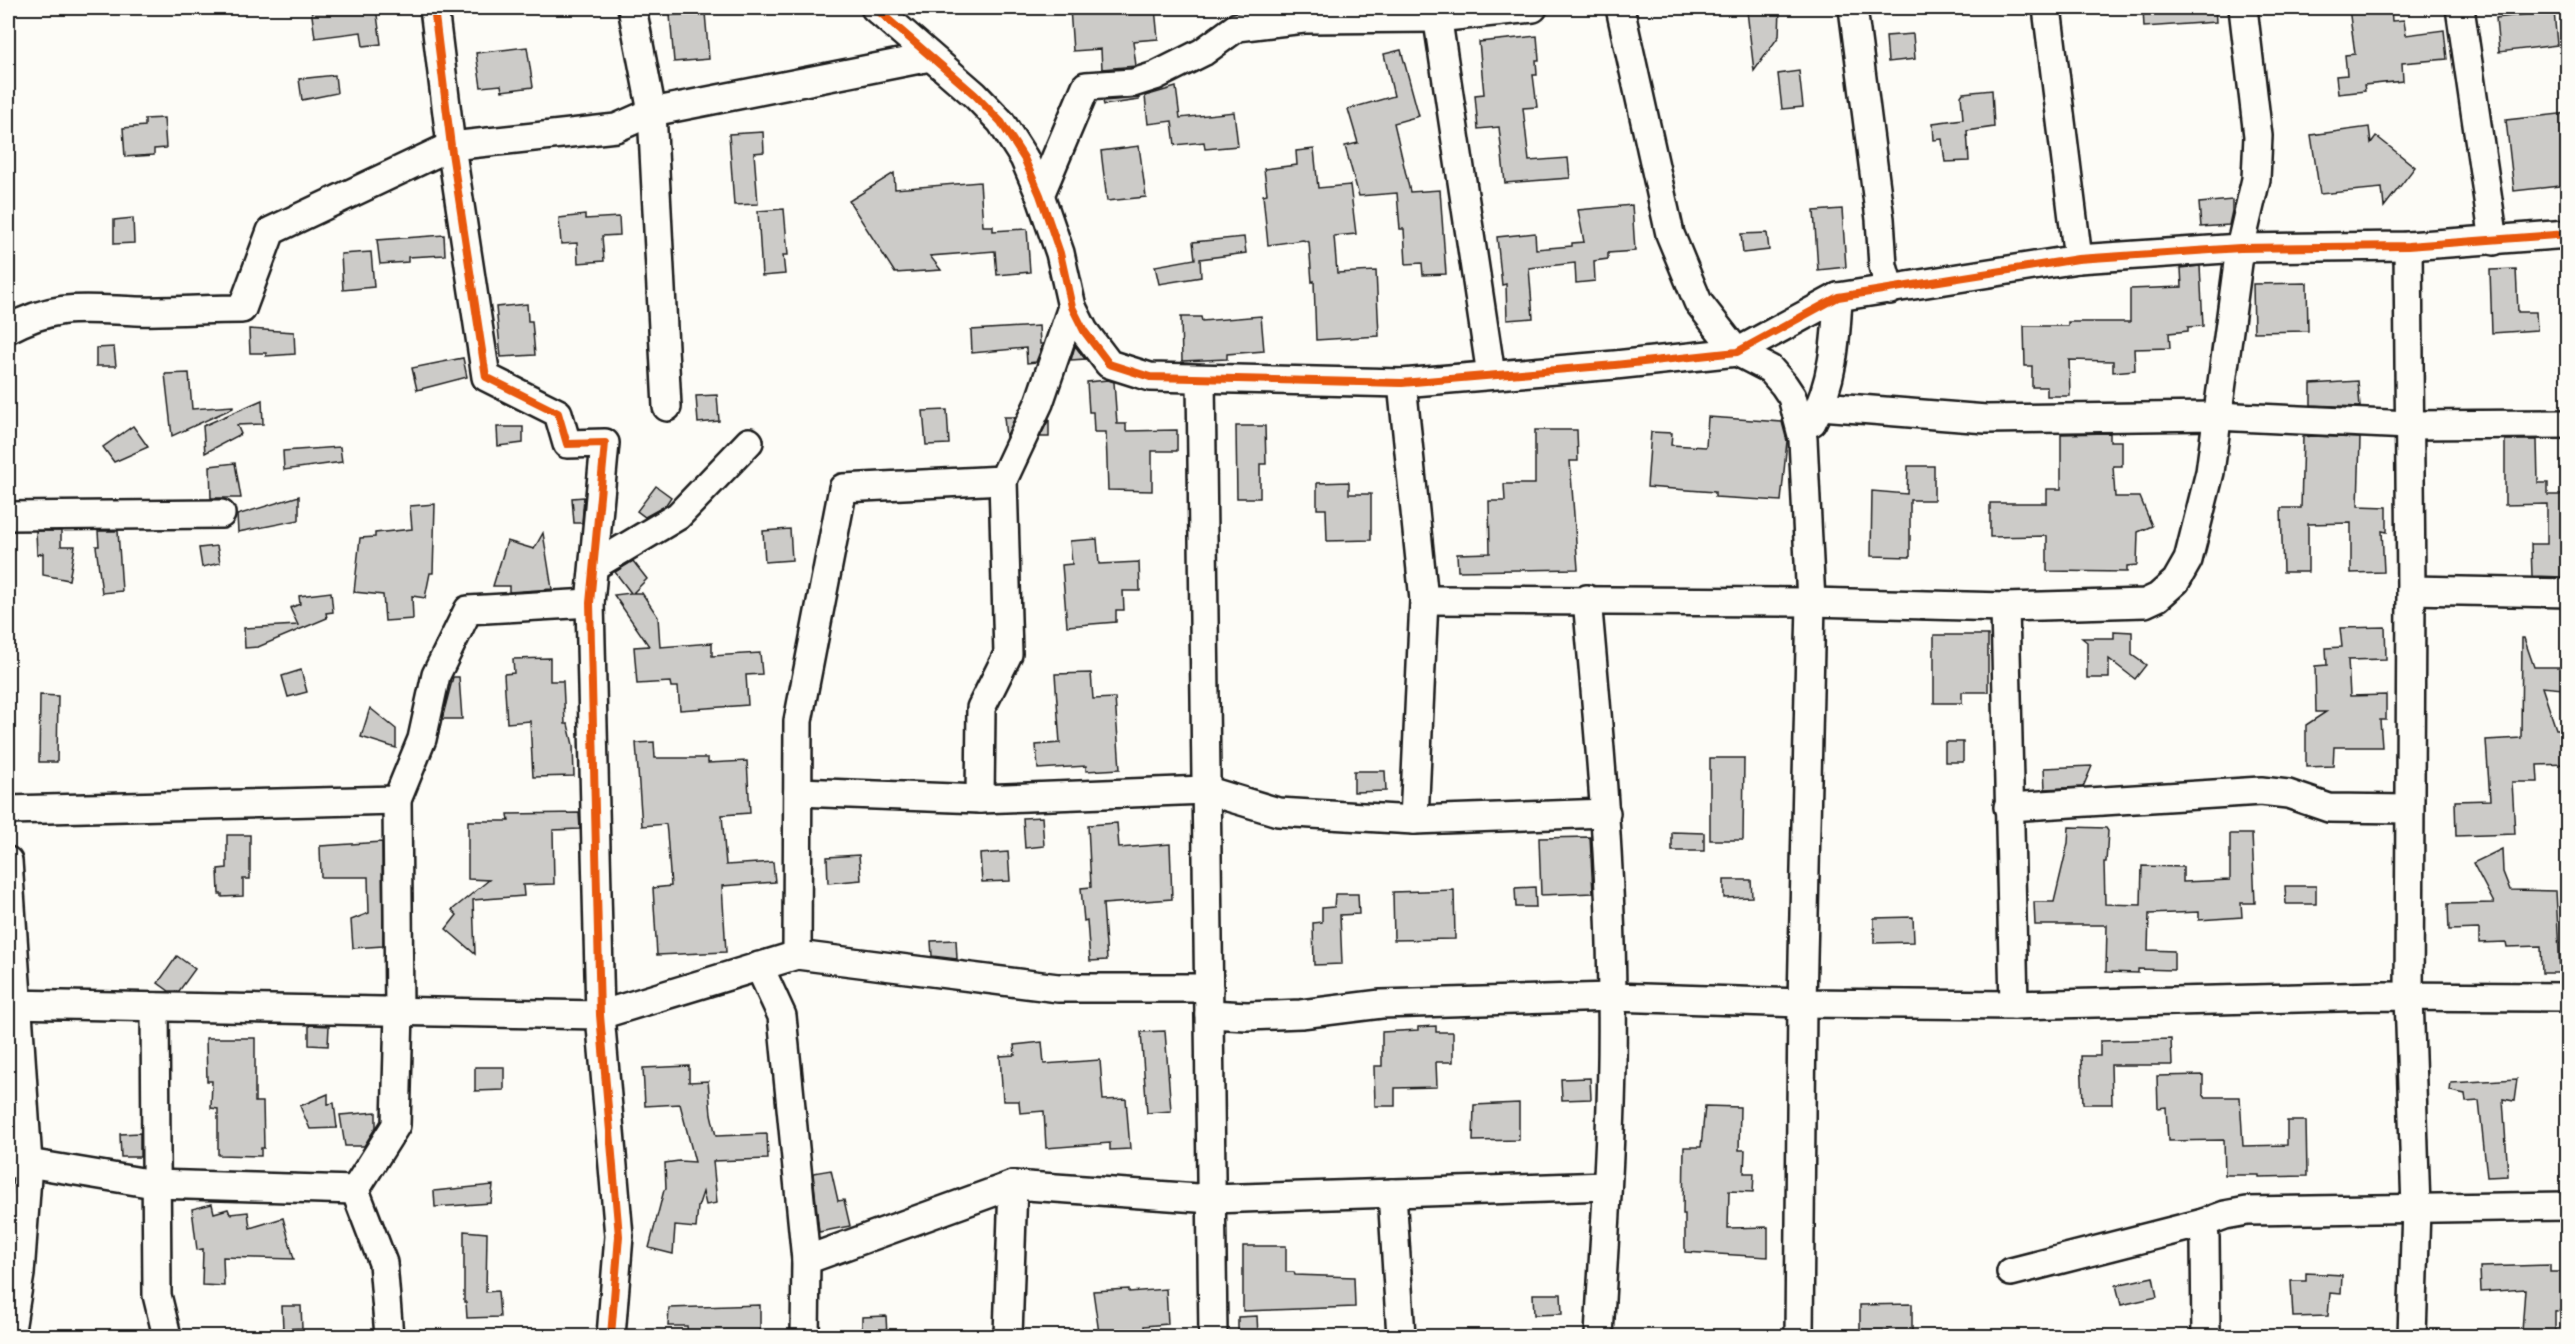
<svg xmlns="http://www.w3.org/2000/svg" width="2575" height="1344" viewBox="0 0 2575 1344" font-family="'Patrick Hand',sans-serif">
	<rect width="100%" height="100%" fill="#fdfcf7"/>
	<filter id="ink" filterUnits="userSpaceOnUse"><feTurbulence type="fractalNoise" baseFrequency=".0167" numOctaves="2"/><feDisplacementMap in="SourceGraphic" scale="12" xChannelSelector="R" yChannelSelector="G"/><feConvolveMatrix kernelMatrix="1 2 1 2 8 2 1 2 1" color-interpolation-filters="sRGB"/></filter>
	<g filter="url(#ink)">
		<g fill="#cccbc8" stroke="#1c1c1c" stroke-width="1.5">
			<polygon points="311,8 376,8 381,44 363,46 361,32 315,38"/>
			<polygon points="1070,8 1095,8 1098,13 1109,8 1123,8 1125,11 1155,8 1158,39 1133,41 1136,66 1102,69 1101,49 1073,51"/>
			<polygon points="1780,8 1779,36 1754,71 1747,11"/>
			<polygon points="2143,8 2215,8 2216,22 2144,27"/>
			<polygon points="2349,8 2391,8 2392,21 2404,20 2406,35 2444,30 2447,59 2402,63 2403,81 2364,85 2365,91 2338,94 2336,76 2347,75 2345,55 2355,54"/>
			<polygon points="2554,11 2557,45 2499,52 2496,18"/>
			<polygon points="705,13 709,59 674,62 670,15"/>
			<polygon points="1913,34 1915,59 1888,62 1886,36"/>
			<polygon points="1537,36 1539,60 1536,60 1537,75 1533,75 1537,107 1523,108 1529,161 1568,158 1570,178 1505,183 1499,127 1478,129 1475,95 1484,94 1479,42"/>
			<polygon points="527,47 533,87 502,91 501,85 481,87 476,53"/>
			<polygon points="1401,50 1419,116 1394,123 1410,192 1440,190 1446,274 1423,275 1422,263 1406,264 1404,229 1400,229 1397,193 1359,196 1345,146 1358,143 1348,109 1394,96 1384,54"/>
			<polygon points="1799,71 1803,107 1782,109 1778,74"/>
			<polygon points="335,75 337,93 302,100 299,79"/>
			<polygon points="1176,87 1180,118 1234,112 1238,146 1205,149 1204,142 1175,145 1172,121 1148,124 1145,96"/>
			<polygon points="1992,90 1994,127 1967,131 1969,161 1945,162 1942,139 1934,140 1933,123 1963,119 1961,96 1963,93"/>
			<polygon points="1139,98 1139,100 1104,105 1103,101"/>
			<polygon points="2568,113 2568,185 2514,191 2506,120"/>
			<polygon points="164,118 166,148 154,149 154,155 125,157 123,128 145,126 145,119"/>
			<polygon points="2369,127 2371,143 2376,136 2415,167 2384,207 2382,188 2320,194 2311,135"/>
			<polygon points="763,132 764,152 754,153 758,204 734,205 729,134"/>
			<polygon points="1139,146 1146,197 1107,201 1101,151"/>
			<polygon points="1314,149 1318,188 1350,185 1356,234 1334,236 1337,273 1376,271 1379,336 1316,340 1314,281 1312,282 1309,242 1303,240 1268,245 1263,195 1267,194 1264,169 1297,165 1296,151"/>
			<polygon points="894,173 895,189 980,182 983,226 993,226 993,231 1027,229 1030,272 997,275 995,251 930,256 941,270 895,273 849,201"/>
			<polygon points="2232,200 2232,211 2229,225 2201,227 2199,203"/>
			<polygon points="1632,205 1635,251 1608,253 1608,259 1594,261 1595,281 1576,283 1575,263 1529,268 1533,318 1507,320 1506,284 1502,285 1497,237 1535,233 1536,249 1572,246 1572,243 1584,242 1578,210"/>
			<polygon points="784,209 788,255 783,255 785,274 762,276 758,211"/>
			<polygon points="1842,209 1846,267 1818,270 1814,211"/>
			<polygon points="585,215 585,219 619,217 620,235 602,236 604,261 578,263 577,243 561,244 559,218"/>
			<polygon points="133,218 134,243 114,244 114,220"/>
			<polygon points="1767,233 1769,250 1743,253 1741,234"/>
			<polygon points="444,235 445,255 408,257 408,262 380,264 377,240"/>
			<polygon points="1244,237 1246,253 1200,259 1201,277 1159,284 1155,266 1195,259 1193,242"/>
			<polygon points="371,252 374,287 343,290 341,254"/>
			<polygon points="2200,266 2203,326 2188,327 2188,331 2169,333 2170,348 2134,349 2135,370 2113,372 2113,361 2069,360 2070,396 2047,396 2047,387 2032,387 2032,366 2025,366 2024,326 2068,326 2068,322 2130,322 2130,289 2182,287 2181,268"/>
			<polygon points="2516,269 2518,312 2536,312 2537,330 2492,333 2490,270"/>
			<polygon points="2307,283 2308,331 2254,332 2253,284"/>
			<polygon points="527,304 528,321 532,321 535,355 501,357 496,307"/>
			<polygon points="1261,316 1264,351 1227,354 1227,359 1182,361 1181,317 1201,317 1202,321"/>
			<polygon points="1039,326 1040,344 1043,344 1036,362 1027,363 1026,348 972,353 971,330"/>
			<polygon points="249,329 294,332 295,354 266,356 266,353 250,353"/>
			<polygon points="1075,346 1085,359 1071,360"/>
			<polygon points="114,347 116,366 96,366 96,348"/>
			<polygon points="463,358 467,377 417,390 412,368"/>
			<polygon points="189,373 192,409 233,406 233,408 172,436 165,374"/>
			<polygon points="1108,380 1114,382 1117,424 1126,424 1126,431 1177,430 1177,451 1152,451 1152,491 1108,490 1106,432 1094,432 1093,412 1089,412 1087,382"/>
			<polygon points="2358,381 2360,407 2311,405 2311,384"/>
			<polygon points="717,395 719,421 698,423 696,396"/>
			<polygon points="262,400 263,424 237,425 241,434 205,453 203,426"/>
			<polygon points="947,410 949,444 926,445 923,411"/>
			<polygon points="1004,417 1015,417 1006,437"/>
			<polygon points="1708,417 1782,422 1787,441 1781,501 1715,497 1715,492 1647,487 1651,432 1672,433 1671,445 1706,447"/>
			<polygon points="1049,419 1049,437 1040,437"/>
			<polygon points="133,426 148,447 114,462 103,447"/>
			<polygon points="1236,426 1265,426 1266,464 1260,464 1260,498 1237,498"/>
			<polygon points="497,427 523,427 523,443 498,446"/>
			<polygon points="1535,430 1577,430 1578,461 1570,461 1578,569 1458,571 1457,554 1490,553 1489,501 1505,501 1504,484 1535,484"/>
			<polygon points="2110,433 2110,441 2122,441 2122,466 2113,466 2115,497 2140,497 2152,526 2138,532 2137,565 2127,566 2127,572 2047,571 2047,536 1990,537 1990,503 2047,503 2047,489 2061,489 2061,434"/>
			<polygon points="2312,436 2360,438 2358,506 2387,507 2387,532 2382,531 2384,572 2351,573 2351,523 2308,524 2308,572 2283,572 2281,508 2301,508 2303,437"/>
			<polygon points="2505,440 2537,440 2538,483 2548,483 2548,495 2568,495 2568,564 2564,564 2564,577 2532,576 2531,544 2547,544 2547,504 2505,505"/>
			<polygon points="340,447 342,462 284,470 283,451"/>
			<polygon points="235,463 241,498 211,498 210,466"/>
			<polygon points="1908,466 1934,466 1934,500 1910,500 1910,557 1871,556 1872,491 1907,494"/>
			<polygon points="1349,482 1349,494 1371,494 1371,540 1327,541 1326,509 1317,509 1317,483"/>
			<polygon points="656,486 671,497 665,506 645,517 637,511"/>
			<polygon points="299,496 299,520 238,532 237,515"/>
			<polygon points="584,497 582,523 574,523 572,498"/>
			<polygon points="435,504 433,573 430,573 425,598 412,596 413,619 385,621 383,595 354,592 360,538 375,537 375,533 412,529 410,506"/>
			<polygon points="790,529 792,560 765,562 763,531"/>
			<polygon points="36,531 61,531 61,546 75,546 69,580 43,575 43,553 37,555"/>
			<polygon points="98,531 118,531 122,591 102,593 96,546 99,546"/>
			<polygon points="543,533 552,589 509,592 509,586 493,586 507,541 534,549"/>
			<polygon points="1097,539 1099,564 1139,562 1140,591 1123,591 1124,610 1116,610 1116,622 1067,626 1062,565 1072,564 1070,541"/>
			<polygon points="217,546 220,563 202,567 199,548"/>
			<polygon points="633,561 647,579 633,593 642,593 658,617 660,647 712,643 712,656 760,653 762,674 746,675 748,705 680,710 678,687 671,687 670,682 637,684 634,647 649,646 614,595 631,593 615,572"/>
			<polygon points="331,592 333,612 326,613 327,618 258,647 245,648 244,628 298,625 290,608 300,604 299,596"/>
			<polygon points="2385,627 2386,659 2348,660 2350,696 2386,695 2386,720 2380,720 2382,747 2334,747 2333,766 2306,767 2306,725 2326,712 2316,712 2315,666 2327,665 2326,648 2342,647 2340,628"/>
			<polygon points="2114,631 2132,632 2132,655 2146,665 2135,679 2109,659 2109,678 2087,678 2087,642 2082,638 2114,638"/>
			<polygon points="1934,635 1988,635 1988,692 1962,692 1962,703 1934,703"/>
			<polygon points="2522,638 2524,638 2534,667 2564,667 2563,689 2542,687 2556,729 2567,729 2568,764 2537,765 2538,782 2512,782 2515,834 2456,836 2455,801 2490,800 2486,740 2521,738"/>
			<polygon points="550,658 550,681 563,681 565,724 568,724 573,745 574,776 533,777 530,721 507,723 504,674 514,673 513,659"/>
			<polygon points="301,670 307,692 288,697 282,676"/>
			<polygon points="1091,673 1093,699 1115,698 1120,769 1086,771 1086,766 1038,769 1036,745 1060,743 1055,674"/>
			<polygon points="453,677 459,677 462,719 442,719"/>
			<polygon points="40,695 58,696 57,762 39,762"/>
			<polygon points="370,708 396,729 396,748 361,737"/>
			<polygon points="654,742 655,758 708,758 708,763 747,761 750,813 722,815 726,865 773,862 775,882 722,886 726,952 657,955 653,888 671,886 667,833 666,824 642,826 636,743"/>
			<rect x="1945" y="742" width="18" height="20"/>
			<polygon points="1710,758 1744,758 1743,840 1710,840"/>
			<polygon points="2092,766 2083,787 2045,789 2044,768"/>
			<polygon points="1354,771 1385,771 1386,791 1354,792"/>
			<polygon points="579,813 580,829 553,830 554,884 523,885 524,896 473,900 475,954 446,929 457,915 452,910 489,880 468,879 468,821 509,821 508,814"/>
			<polygon points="1042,817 1044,846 1025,848 1023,818"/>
			<polygon points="1117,823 1119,848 1170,844 1172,899 1103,904 1107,960 1090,961 1087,920 1084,921 1081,888 1091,887 1088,825"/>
			<polygon points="2069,827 2106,828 2108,831 2106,862 2104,862 2105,904 2141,905 2142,866 2183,867 2183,882 2230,880 2230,834 2252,834 2255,903 2241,903 2242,917 2228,918 2199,920 2199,912 2149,914 2148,950 2174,951 2174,970 2138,969 2138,973 2106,972 2107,925 2035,925 2034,902 2054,902 2068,843"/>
			<polygon points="1672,832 1704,833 1704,851 1672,851"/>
			<polygon points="227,835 250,835 250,879 243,879 243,896 222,897 222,894 219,894 218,869 227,868"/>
			<polygon points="1590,837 1593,893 1541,895 1539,838"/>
			<polygon points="382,842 383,946 353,948 351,920 369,913 368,877 321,877 320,846"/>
			<polygon points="2502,849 2503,872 2510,890 2556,891 2560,973 2542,973 2541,946 2507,947 2506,942 2479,943 2479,929 2449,930 2448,904 2494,903 2473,863"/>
			<polygon points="1008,852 1010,881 982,882 980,854"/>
			<polygon points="859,855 861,880 828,883 827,857"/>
			<polygon points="1724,880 1751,880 1752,897 1724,898"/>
			<polygon points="2285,886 2316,886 2316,904 2286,904"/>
			<polygon points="1535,887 1536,907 1516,907 1515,888"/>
			<polygon points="1454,890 1455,939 1394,940 1393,892"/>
			<polygon points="1335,894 1358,894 1359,914 1340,915 1342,964 1314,965 1313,923 1322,922 1322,908 1334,907"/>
			<polygon points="1913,917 1914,942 1874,943 1874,918"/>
			<polygon points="956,940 957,959 932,956 931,941"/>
			<polygon points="177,956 195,969 179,991 169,991 158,983"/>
			<polygon points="309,1025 329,1026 328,1046 309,1045"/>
			<polygon points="1436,1026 1436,1032 1453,1032 1453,1062 1436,1062 1437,1087 1395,1088 1395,1106 1375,1106 1374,1066 1382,1066 1382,1032 1418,1030 1418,1027"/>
			<polygon points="1165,1031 1171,1111 1147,1113 1141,1032"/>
			<polygon points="206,1038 255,1038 255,1102 263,1102 264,1148 261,1148 261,1156 218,1155 218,1109 211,1108 212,1081 207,1081"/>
			<polygon points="2171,1039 2172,1065 2111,1065 2112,1104 2083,1104 2081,1056 2100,1056 2100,1041"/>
			<polygon points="1042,1042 1044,1064 1100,1060 1103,1100 1126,1099 1130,1149 1110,1150 1110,1143 1046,1148 1044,1111 1020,1113 1019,1101 1003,1101 1000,1056 1015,1055 1014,1045"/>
			<polygon points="689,1066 689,1082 708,1081 711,1114 716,1136 767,1134 768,1159 713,1161 717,1203 706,1205 703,1192 698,1207 696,1228 675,1226 673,1254 649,1248 664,1190 666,1189 665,1163 679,1161 695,1162 680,1104 645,1106 643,1068"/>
			<polygon points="475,1067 504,1067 504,1090 475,1091"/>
			<polygon points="2203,1075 2203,1094 2205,1097 2240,1097 2243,1146 2287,1145 2287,1121 2306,1121 2307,1176 2259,1177 2259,1175 2225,1175 2224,1140 2168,1141 2166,1107 2158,1108 2157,1076"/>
			<polygon points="1590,1078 1591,1099 1562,1100 1561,1079"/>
			<polygon points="2517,1079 2514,1101 2503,1099 2508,1176 2487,1177 2479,1101 2466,1102 2465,1094 2450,1091 2451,1083"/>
			<polygon points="328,1094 328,1104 334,1103 337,1128 310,1129 300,1106"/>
			<polygon points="1519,1103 1519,1140 1473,1141 1474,1105"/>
			<polygon points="1705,1106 1740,1107 1739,1150 1745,1150 1744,1173 1754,1173 1753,1192 1729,1191 1728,1228 1768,1227 1768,1257 1685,1252 1685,1214 1683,1214 1684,1147 1701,1147"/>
			<polygon points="376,1112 376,1127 364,1146 345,1146 340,1115"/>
			<polygon points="140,1133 140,1157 121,1157 120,1134"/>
			<polygon points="831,1170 838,1201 844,1200 850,1226 819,1232 813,1173"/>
			<polygon points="493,1185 491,1203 435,1207 434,1191"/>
			<polygon points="212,1204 214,1213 228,1209 230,1214 248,1212 250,1228 283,1218 294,1259 223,1257 224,1286 202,1285 203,1249 197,1250 192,1209"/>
			<polygon points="464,1231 487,1233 486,1292 498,1291 500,1317 467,1318 466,1302 464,1302"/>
			<polygon points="1243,1246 1286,1246 1286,1272 1294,1272 1295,1275 1354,1277 1355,1307 1243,1311"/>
			<polygon points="2550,1265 2550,1272 2568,1272 2568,1310 2555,1311 2555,1335 2522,1332 2525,1289 2481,1292 2480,1267"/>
			<polygon points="2306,1273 2342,1275 2341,1294 2330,1293 2328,1316 2293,1317 2291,1281 2306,1281"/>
			<polygon points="2153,1277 2157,1297 2121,1305 2116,1285"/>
			<polygon points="1129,1289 1129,1292 1166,1289 1168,1324 1144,1326 1144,1333 1099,1333 1093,1291"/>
			<polygon points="1533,1294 1561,1294 1562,1314 1534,1315"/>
			<polygon points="1912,1304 1912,1336 1888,1336 1888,1331 1860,1331 1860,1305"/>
			<polygon points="760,1305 760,1331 740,1332 740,1336 688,1336 687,1326 668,1326 669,1308"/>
			<polygon points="282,1306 301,1306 302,1328 283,1329"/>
			<polygon points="886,1316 887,1336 862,1336 862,1317"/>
			<polygon points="1257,1316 1258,1336 1238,1336 1238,1317"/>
		</g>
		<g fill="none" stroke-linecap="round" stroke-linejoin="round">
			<defs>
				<g id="street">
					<polyline points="434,8 451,146 486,377 558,413 567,444 605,443 590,603 600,1015 619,1236 611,1336"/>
					<polyline points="632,8 652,112 667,407"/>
					<polyline points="875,8 975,95 1001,122 1024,158 1040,195 1060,253 1072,307 1084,331 1109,364 1150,377 1402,383 1615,365 1737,352 1838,297 2078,259 2240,248 2408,246 2568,234"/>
					<polyline points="1436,8 1491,375"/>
					<polyline points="1620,8 1670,234 1698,302 1737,352 1770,369 1784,385 1792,397 1803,439 1811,602 1802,1003 1799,1336"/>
					<polyline points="1853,8 1880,219 1883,266 1890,290"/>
					<polyline points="2047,8 2078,259"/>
					<polyline points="2460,8 2494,241"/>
					<polyline points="1040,195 1086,86 1133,83 1155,76 1203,52 1237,27 1304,19 1436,18 1533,8"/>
					<polyline points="2408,246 2411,590 2409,996 2416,1208 2412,1336"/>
					<path d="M 8,329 C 56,303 84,309 136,311 C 172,312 207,309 242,309 L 271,231 L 451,146 L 616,128 L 652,112 L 930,57"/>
					<polyline points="1201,379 1213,1336"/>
					<polyline points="1402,383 1424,600 1414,820"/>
					<polyline points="1821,406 1986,419 2216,416 2410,425 2568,424"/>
					<path d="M 1812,422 C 1833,383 1836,341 1838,297"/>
					<polyline points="8,516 221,514"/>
					<polyline points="594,566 678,516 749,442"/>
					<polyline points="2411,590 2568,593"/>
					<path d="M 1587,599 C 1599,732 1611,864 1612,997 C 1614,1110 1605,1223 1599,1336"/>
					<polyline points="1424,600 1811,602 2005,607 2145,603 2158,597 2176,581 2188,560 2210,472 2240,248 2256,179 2258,136 2243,8"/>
					<polyline points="2005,607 2014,1005"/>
					<polyline points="798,792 980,799 1205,790 1278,812 1414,820 1606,813"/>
					<polyline points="980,799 981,708 1008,654 1003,480"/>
					<polyline points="2008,807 2261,791 2288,794 2329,808 2409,809"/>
					<polyline points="8,810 397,800"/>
					<polyline points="8,861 28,1163 20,1274 10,1336"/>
					<polyline points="797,955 798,721 843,488 1003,480 1039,403 1072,307"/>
					<polyline points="759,966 782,1016 806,1260 805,1336"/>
					<polyline points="8,1004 600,1015 797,955 1058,988 1209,988"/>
					<polyline points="155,1007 157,1295 167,1336"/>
					<polyline points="1209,1014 1247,1016 1301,1014 1381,1004 1612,997 1802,1003 2014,1005 2377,996 2568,997"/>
					<polyline points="8,1164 28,1163 154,1184 355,1190"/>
					<polyline points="1392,1193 1401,1336"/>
					<polyline points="2203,1223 2205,1238 2206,1336"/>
					<polyline points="806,1260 1013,1185 1212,1199 1607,1186"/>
					<polyline points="2011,1272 2203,1223 2225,1215 2247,1211 2568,1206"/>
					<polyline points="389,1336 383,1263 355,1190 396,1125 399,1011 397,800 422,739 436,675 468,610 590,603"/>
					<polyline points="1008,1336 1013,1185"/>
				</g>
			</defs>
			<use href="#street" stroke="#1c1c1c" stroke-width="32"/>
			<use href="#street" stroke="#fdfcf7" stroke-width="27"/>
			<defs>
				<g id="cycleway">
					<polyline points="434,8 451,146 486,377 558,413 567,444 605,443 590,603 600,1015 619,1236 611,1336"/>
					<polyline points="875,8 975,95 1001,122 1024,158 1040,195 1060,253 1072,307 1084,331 1109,364 1150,377 1402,383 1615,365 1737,352 1838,297 2078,259 2240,248 2408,246 2568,234"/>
				</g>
			</defs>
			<use href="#cycleway" stroke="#fdfcf7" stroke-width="11"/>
			<use href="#cycleway" stroke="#e8590c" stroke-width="8"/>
		</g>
	</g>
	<rect width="2575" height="1344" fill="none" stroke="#fdfcf7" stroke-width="30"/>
	<rect x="15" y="15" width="2545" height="1314" fill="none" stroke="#1c1c1c" stroke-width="2" filter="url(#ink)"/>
</svg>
